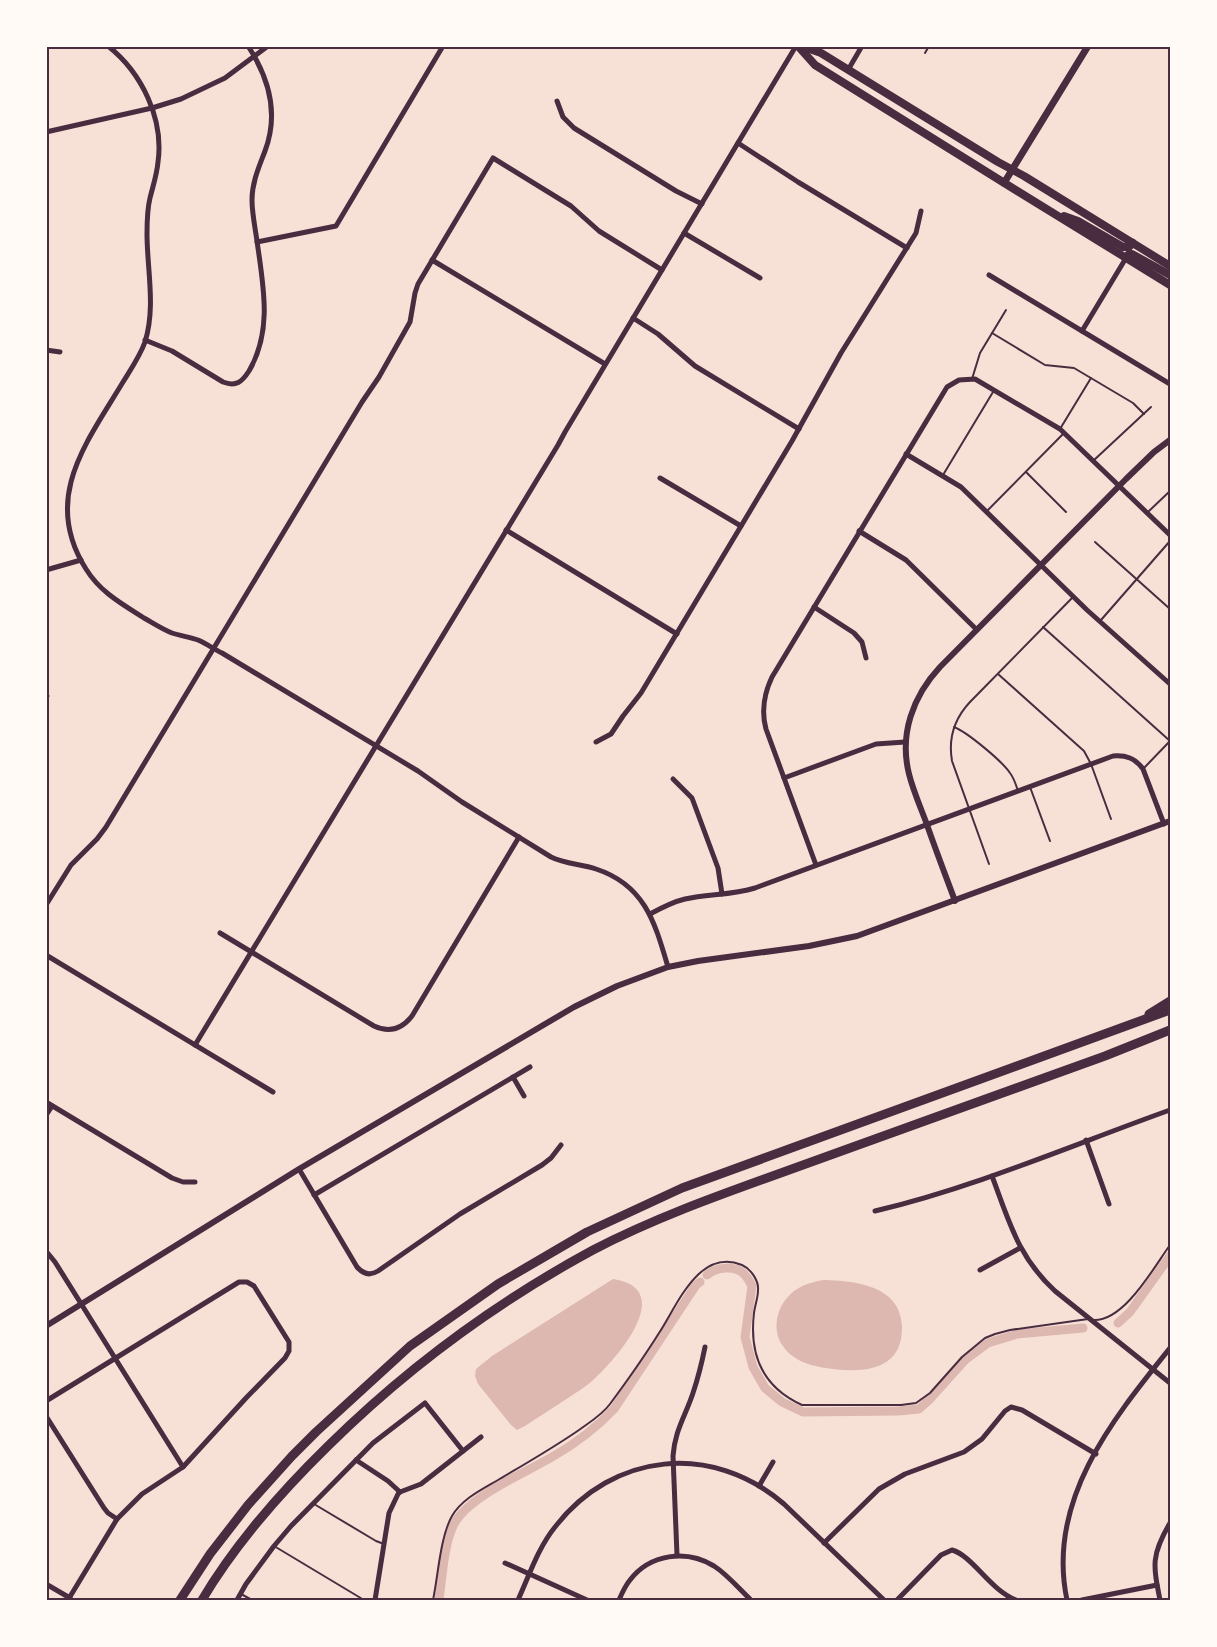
<svg xmlns="http://www.w3.org/2000/svg" width="1217" height="1647" viewBox="0 0 1217 1647" font-family="Ubuntu,sans-serif">
	<rect width="100%" height="100%" fill="#f7e1d7"/>
	<g fill="#dcb8b0">
		<path d="M 613,1279 C 679,1289 615,1361 591,1382 C 584,1388 575,1393 568,1398 C 554,1407 539,1417 525,1426 L 517,1430 L 511,1425 L 478,1384 L 475,1376 L 476,1369 L 492,1356 Z"/>
		<path d="M 824,1280 C 855,1281 900,1285 902,1326 C 903,1369 867,1373 833,1369 C 826,1368 818,1367 811,1365 C 785,1357 769,1336 780,1309 C 789,1290 804,1283 824,1280 Z"/>
	</g>
	<g fill="none" stroke-linecap="round" stroke-linejoin="round">
		<g stroke="#dcb8b0" stroke-width="9">
			<path d="M 707,1275 C 716,1267 735,1265 744,1274 C 747,1277 750,1282 752,1286 L 745,1337 L 753,1367 L 765,1388 L 782,1402 L 803,1412 L 898,1411 L 919,1409 L 929,1400 L 965,1360 L 988,1343 L 1017,1334 L 1083,1328"/>
			<polyline points="1118,1323 1130,1312 1170,1256"/>
			<path d="M 439,1600 C 442,1578 444,1543 454,1524 C 469,1496 525,1473 552,1457 C 575,1444 596,1428 614,1409 L 696,1285 L 700,1282"/>
		</g>
		<g stroke="#4a2c40" stroke-width="2">
			<polyline points="925,53 929,46"/>
			<polyline points="992,333 1045,365 1074,368 1133,403 1144,414"/>
			<polyline points="972,379 980,353 1006,310"/>
			<polyline points="1060,429 1091,378"/>
			<polyline points="1093,461 1151,407"/>
			<polyline points="1026,472 1066,512"/>
			<polyline points="943,475 993,392"/>
			<polyline points="987,511 1063,434"/>
			<polyline points="1149,511 1170,491"/>
			<polyline points="1095,542 1170,609"/>
			<polyline points="1101,620 1170,541"/>
			<polyline points="1043,627 1170,741"/>
			<polyline points="998,674 1084,751 1091,764 1111,819"/>
			<path d="M 954,727 C 967,732 1002,761 1010,773 C 1014,778 1016,785 1018,791"/>
			<polyline points="1143,769 1170,741"/>
			<polyline points="1030,787 1050,841"/>
			<path d="M 989,864 L 952,761 C 948,738 954,719 970,702 L 1073,597"/>
			<path d="M 1093,1320 C 1124,1322 1154,1267 1170,1245"/>
			<polyline points="314,1504 376,1541 384,1544"/>
			<polyline points="274,1546 364,1600"/>
			<polyline points="241,1594 252,1600"/>
			<path d="M 433,1600 C 438,1577 440,1537 452,1516 C 462,1499 481,1490 498,1480 C 525,1464 553,1448 579,1430 C 590,1422 602,1415 610,1404 C 627,1381 644,1357 659,1333 C 677,1306 699,1247 742,1265 C 751,1269 759,1281 758,1290 C 758,1298 755,1305 754,1313 C 749,1355 762,1387 802,1405 L 901,1405 L 916,1403 L 930,1393 L 962,1357 L 985,1338 L 995,1334 L 1010,1330 L 1088,1319"/>
		</g>
		<g stroke="#4a2c40" stroke-width="5">
			<path d="M 108,46 C 142,73 164,119 158,162 C 157,174 153,186 150,198 C 147,210 147,222 147,234 C 147,269 156,307 145,342 C 140,356 131,369 123,382 C 87,442 41,498 86,569 C 100,592 122,604 144,618 C 153,623 162,629 172,633 C 181,636 190,637 198,640 C 207,644 214,649 222,653 L 418,771 L 462,802 L 551,857 C 565,864 581,864 596,869 C 645,885 655,923 668,967"/>
			<polyline points="848,70 862,46"/>
			<polyline points="557,101 563,117 574,128 676,191 702,204"/>
			<polyline points="46,132 152,108 181,99 225,78 268,46"/>
			<polyline points="738,143 798,182 907,248"/>
			<polyline points="684,233 760,278"/>
			<polyline points="257,242 336,226 443,46"/>
			<polyline points="432,260 605,364"/>
			<polyline points="989,275 1170,384"/>
			<polyline points="633,318 658,334 695,366 799,429"/>
			<polyline points="1082,331 1126,258"/>
			<path d="M 145,340 L 172,351 L 223,382 C 236,387 242,382 249,371 C 273,330 263,285 257,241 C 255,227 252,213 252,200 C 252,182 259,167 265,151 C 279,114 269,78 248,46"/>
			<polyline points="46,350 60,352"/>
			<polyline points="906,454 961,487 1087,610 1170,684"/>
			<polyline points="660,478 741,526"/>
			<polyline points="506,530 677,634"/>
			<polyline points="859,531 906,560 977,630"/>
			<polyline points="46,570 81,560"/>
			<polyline points="814,607 854,633 862,642 866,658"/>
			<polyline points="46,695 47,696"/>
			<polyline points="596,742 611,734 623,716 641,693 792,441 841,353 916,233 921,211"/>
			<polyline points="784,778 876,744 905,742"/>
			<polyline points="673,779 692,798 718,868 722,894"/>
			<path d="M 816,865 L 766,729 C 761,711 764,694 772,677 L 947,387 L 959,380 L 975,379 L 1060,429 L 1170,535"/>
			<polyline points="46,905 71,865 97,839 106,827 362,402 379,377 410,322 415,293 418,284 493,158 571,206 599,231 662,270"/>
			<path d="M 650,914 C 661,908 672,902 685,899 C 708,894 732,895 755,888 L 1113,756 C 1126,755 1135,758 1143,769 L 1164,824"/>
			<path d="M 220,933 L 374,1026 C 389,1033 402,1029 412,1016 L 519,837"/>
			<polyline points="46,955 273,1092"/>
			<polyline points="195,1045 558,445 565,432 796,46"/>
			<polyline points="513,1077 524,1096"/>
			<polyline points="46,1102 172,1178 183,1182 195,1182"/>
			<polyline points="46,1115 52,1106"/>
			<polyline points="1086,1140 1109,1204"/>
			<path d="M 299,1169 L 357,1267 C 363,1274 370,1276 378,1271 L 460,1214 L 542,1165 L 551,1158 L 561,1145"/>
			<path d="M 992,1176 C 1009,1221 1018,1257 1055,1291 L 1170,1383"/>
			<polyline points="314,1195 530,1067"/>
			<path d="M 875,1211 C 976,1187 1072,1145 1170,1110"/>
			<polyline points="46,1251 55,1262 183,1467"/>
			<polyline points="980,1270 1020,1248"/>
			<polyline points="46,1401 239,1282 247,1282 254,1286 289,1342 289,1351 285,1358 246,1398 183,1467 142,1494 117,1519 68,1600"/>
			<polyline points="46,1416 104,1508 108,1513 117,1519"/>
			<polyline points="356,1460 388,1481 400,1492"/>
			<polyline points="759,1486 773,1462"/>
			<polyline points="824,1543 879,1489 905,1474 964,1452 982,1439 1005,1411 1011,1407 1022,1410 1096,1454"/>
			<path d="M 677,1555 L 673,1456 C 675,1430 685,1417 693,1393 C 698,1378 702,1362 705,1347"/>
			<polyline points="505,1563 587,1600"/>
			<polyline points="46,1584 70,1598"/>
			<polyline points="237,1600 246,1584 274,1546 291,1526 373,1443 425,1403 463,1451"/>
			<polyline points="375,1600 389,1513 398,1494 400,1492 421,1484 481,1437"/>
			<path d="M 518,1600 C 529,1576 538,1548 555,1527 C 613,1452 712,1442 784,1504 L 884,1600"/>
			<path d="M 619,1600 C 622,1593 625,1586 630,1580 C 650,1554 686,1549 714,1566 C 728,1575 739,1589 751,1600"/>
			<path d="M 897,1600 L 941,1555 L 952,1550 C 973,1556 990,1590 1016,1600"/>
			<path d="M 1067,1600 C 1046,1501 1112,1420 1170,1348"/>
			<polyline points="1082,1600 1157,1585"/>
			<path d="M 1160,1600 C 1153,1565 1151,1555 1170,1523"/>
		</g>
		<g stroke="#4a2c40" stroke-width="6">
			<path d="M 955,901 C 945,874 935,848 926,822 C 920,806 913,790 909,774 C 899,734 913,696 940,667 L 1126,479 L 1154,452 L 1170,440"/>
			<polyline points="46,1326 299,1169 574,1007 617,986 668,967 698,961 809,946 857,936 1170,821"/>
		</g>
		<polyline stroke="#4a2c40" stroke-width="7" points="1004,183 1088,46"/>
		<g stroke="#4a2c40" stroke-width="8">
			<polyline points="798,46 815,65 1014,189 1170,285"/>
			<polyline points="801,46 821,53 998,162 1024,176 1170,266"/>
			<polyline points="1064,216 1078,221 1123,247 1129,247 1133,243"/>
			<polyline points="1126,258 1129,254 1132,254 1170,275"/>
		</g>
		<g stroke="#4a2c40" stroke-width="9">
			<polyline points="1149,1014 1170,1001"/>
			<polyline points="180,1600 210,1554 248,1505 292,1456 316,1432 410,1346 498,1284 587,1232 682,1188 1170,1010"/>
			<path d="M 202,1600 C 234,1546 283,1490 328,1446 C 407,1368 495,1303 593,1250 C 664,1213 740,1188 814,1161 C 911,1126 1008,1091 1105,1056 L 1170,1030"/>
		</g>
	</g>
	<rect width="1217" height="1647" fill="none" stroke="#fffaf5" stroke-width="96"/>
	<rect x="48" y="48" width="1121" height="1551" fill="none" stroke="#4a2c40" stroke-width="2"/>
</svg>
